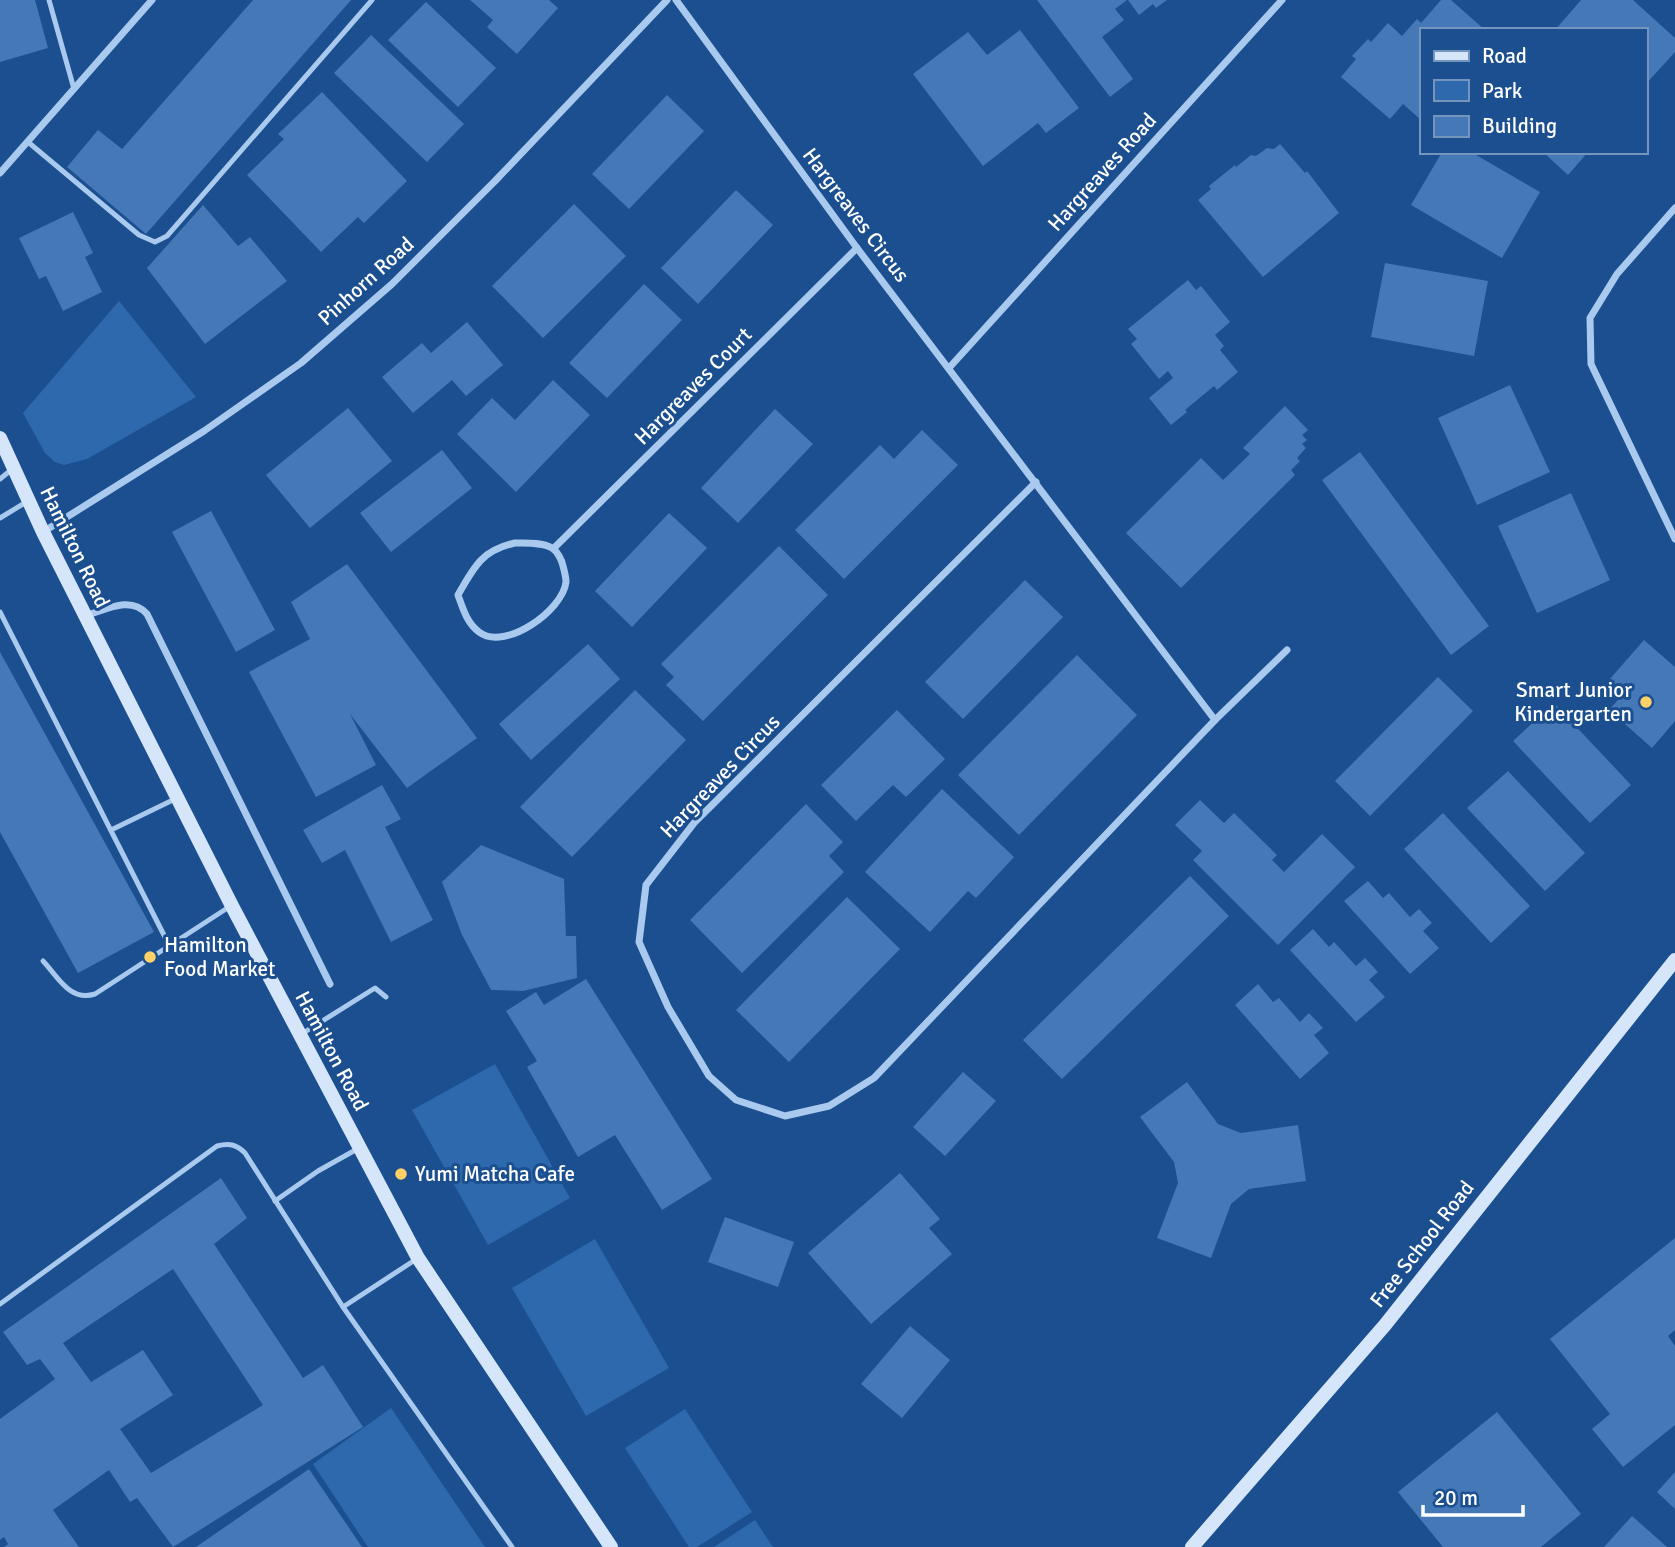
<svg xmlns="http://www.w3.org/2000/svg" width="1675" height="1547" viewBox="0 0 1675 1547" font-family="Signika,sans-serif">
	<rect width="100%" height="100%" fill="#1b4f8f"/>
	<g fill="#2e69ad">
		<polygon points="119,301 196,397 87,459 64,465 55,462 45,453 23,413"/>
		<polygon points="495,1064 570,1198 488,1245 412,1110"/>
		<polygon points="595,1239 669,1368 586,1416 512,1288"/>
		<polygon points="391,1408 485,1547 368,1547 313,1464"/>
		<polygon points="685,1409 752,1512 697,1547 689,1547 625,1448"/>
		<polygon points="755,1520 773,1547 714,1547"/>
	</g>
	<g fill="#4478b7" fill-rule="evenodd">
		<polygon points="0,0 35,0 48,48 0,62"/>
		<polygon points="253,0 351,0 146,234 67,167 98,130 122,149"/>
		<polygon points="470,0 549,0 558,8 517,54 487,27 493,20"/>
		<polygon points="1037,0 1127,0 1115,9 1124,20 1102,37 1133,79 1110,97"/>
		<polygon points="1128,0 1167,0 1156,8 1153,4 1139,15"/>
		<polygon points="1441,0 1451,0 1485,30 1421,30 1421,120 1403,104 1390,119 1341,77 1356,59 1352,56 1368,39 1371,42 1388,23 1402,36 1417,19 1421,23"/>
		<polygon points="1581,0 1633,0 1675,38 1675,52 1645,85 1645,30 1555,30"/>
		<polygon points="426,2 496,68 458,107 388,40"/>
		<polygon points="1020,30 1079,108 1046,133 1038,123 983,166 913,74 968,32 987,55"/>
		<polygon points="371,35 464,124 427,162 334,73"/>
		<polygon points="322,92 407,181 364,223 358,217 321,252 247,175 284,139 278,134"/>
		<polygon points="667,95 704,131 629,209 592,174"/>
		<polygon points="1280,144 1305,173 1307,171 1339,213 1263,277 1198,200 1211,189 1209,186 1235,165 1236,167 1251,155 1256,156 1267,148 1274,149"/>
		<polygon points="1442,152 1471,152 1540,192 1502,258 1411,205"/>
		<polygon points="1543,152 1588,152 1568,175"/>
		<polygon points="736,190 773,225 698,304 661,268"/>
		<polygon points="574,204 626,256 543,338 492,286"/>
		<polygon points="203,205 238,246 250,237 287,281 205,344 147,268"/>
		<polygon points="73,212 93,253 85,257 102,292 63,311 46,276 39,279 19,238"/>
		<polygon points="1385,263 1488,281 1474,356 1371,337"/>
		<polygon points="1188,280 1196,290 1201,286 1230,322 1215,335 1224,346 1220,350 1238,372 1217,390 1214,386 1185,410 1187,412 1171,425 1149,398 1173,378 1168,371 1159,379 1131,344 1137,339 1128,329"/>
		<polygon points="644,284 682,320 607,398 569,363"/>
		<polygon points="467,322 503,365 466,396 452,380 413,413 382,377 422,343 431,353"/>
		<polygon points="553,380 590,415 516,492 457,434 492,398 515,420"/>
		<polygon points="1510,385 1550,472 1477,505 1438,418"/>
		<polygon points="1285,406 1308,430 1302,435 1307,440 1302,444 1306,448 1297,458 1300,461 1291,470 1295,475 1181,588 1126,533 1201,458 1223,480 1250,454 1243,448"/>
		<polygon points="348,408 392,461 310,528 266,475"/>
		<polygon points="775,409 813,444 738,523 701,488"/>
		<polygon points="922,430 958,465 844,579 795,530 880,445 894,459"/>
		<polygon points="442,450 472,488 391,552 360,513"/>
		<polygon points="1360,452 1489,626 1451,655 1322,480"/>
		<polygon points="1571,493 1610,580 1537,613 1498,526"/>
		<polygon points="211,511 275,630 236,652 172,532"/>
		<polygon points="669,513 707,548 632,627 595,591"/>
		<polygon points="779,546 828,595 703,721 666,685 674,677 661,664"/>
		<polygon points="347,564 477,738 407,788 350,714 376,765 316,797 249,672 310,639 291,602"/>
		<polygon points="1025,580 1063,617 963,719 925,682"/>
		<polygon points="1644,640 1675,667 1675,721 1652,748 1609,710 1624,693 1609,680"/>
		<polygon points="588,644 620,679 531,760 499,724"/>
		<polygon points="0,652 154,932 78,973 0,832"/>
		<polygon points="1077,655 1137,715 1019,835 958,775"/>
		<polygon points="1438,677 1473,711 1370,816 1335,781"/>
		<polygon points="635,690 686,740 572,857 520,807"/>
		<polygon points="1554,703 1631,785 1590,823 1513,741"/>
		<polygon points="897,710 945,759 906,797 893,785 856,821 821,785"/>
		<polygon points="1508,771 1585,853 1545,891 1467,808"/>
		<polygon points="382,785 401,819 385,827 433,920 391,942 345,850 322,863 303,830"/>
		<polygon points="942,789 1014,857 976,898 968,891 930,932 865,872"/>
		<polygon points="1200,800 1224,823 1234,813 1277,855 1272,860 1284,872 1322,834 1355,867 1278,945 1193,860 1202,851 1175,825"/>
		<polygon points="806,804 843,842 829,856 844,872 742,973 690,920"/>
		<polygon points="1443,813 1530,906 1491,943 1404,849"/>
		<polygon points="481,845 564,879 566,936 576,936 577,978 523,991 491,990 462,935 442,882"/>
		<polygon points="1190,876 1229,916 1062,1079 1023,1040"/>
		<polygon points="1368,881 1383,898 1389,893 1410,917 1419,909 1432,923 1423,931 1439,948 1410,974 1344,901"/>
		<polygon points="847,897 900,949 789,1062 736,1010"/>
		<polygon points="1313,929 1329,947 1334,942 1356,966 1365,958 1378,972 1369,980 1385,997 1356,1022 1290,950"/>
		<polygon points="586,979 712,1179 662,1210 615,1135 578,1157 527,1067 537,1061 506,1011 536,992 544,1005"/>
		<polygon points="1258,984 1273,1002 1279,998 1300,1022 1309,1013 1323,1028 1314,1035 1329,1053 1300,1079 1235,1005"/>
		<polygon points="963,1072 996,1101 945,1156 913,1127"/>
		<polygon points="1187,1082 1218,1124 1241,1133 1298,1125 1306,1181 1249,1189 1231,1204 1211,1258 1157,1238 1178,1183 1174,1162 1140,1117"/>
		<polygon points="900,1173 940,1219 929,1228 952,1254 871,1324 808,1253"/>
		<path d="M 221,1178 L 247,1218 L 214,1244 L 303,1378 L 323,1365 L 363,1427 L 173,1547 L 137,1498 L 130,1502 L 109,1470 L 53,1510 L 79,1547 L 4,1547 L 8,1544 L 4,1537 L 0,1540 L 0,1419 L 55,1379 L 40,1359 L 27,1365 L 3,1332 ZM 173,1269 L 263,1405 L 151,1473 L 120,1429 L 173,1395 L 143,1350 L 91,1382 L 63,1343 Z"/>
		<polygon points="725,1217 794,1242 778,1287 708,1262"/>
		<polygon points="1675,1238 1675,1330 1668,1336 1675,1346 1675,1425 1623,1467 1592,1429 1610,1414 1550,1339"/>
		<polygon points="910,1326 950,1360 902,1418 861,1384"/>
		<polygon points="1497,1412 1581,1514 1541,1547 1443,1547 1398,1492"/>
		<polygon points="309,1469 362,1547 196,1547"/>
		<polygon points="1675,1472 1675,1509 1657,1492"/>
		<polygon points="1632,1516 1667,1547 1604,1547"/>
	</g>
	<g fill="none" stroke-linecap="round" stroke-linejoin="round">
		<g stroke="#a9c9ee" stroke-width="5">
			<polyline points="49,0 74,89"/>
			<polyline points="28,142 139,235 155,242 167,236 372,0"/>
			<polyline points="0,479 11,470"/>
			<polyline points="0,518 28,501"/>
			<polyline points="0,612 169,945"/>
			<polyline points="111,830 175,799"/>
			<path d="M 43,961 C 59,978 70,1002 95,994 L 229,907"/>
			<polyline points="300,1035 375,988 386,997"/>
			<polyline points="275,1201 318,1171 359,1148"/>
			<path d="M 0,1304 L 217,1146 C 229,1143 236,1144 245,1153 L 343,1307 L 512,1547"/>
			<polyline points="343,1307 418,1258"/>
		</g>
		<g stroke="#a9c9ee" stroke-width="7">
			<polyline points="676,0 857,248 1215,720"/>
			<polyline points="0,173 152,0"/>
			<polyline points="1675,208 1617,274 1590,318 1591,364 1675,539"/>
			<polyline points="949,368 1282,0"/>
			<polyline points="1036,482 694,823 646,885 639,942 668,1007 709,1076 736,1100 785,1116 829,1106 874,1078 1215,720 1287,650"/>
			<polyline points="43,532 204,431 301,363 392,284 495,181 667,0"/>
			<path d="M 515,543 C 526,543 542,542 552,548 C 557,551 562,560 563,566 C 564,570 566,577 566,582 C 563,610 505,652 479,632 C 467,623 463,609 458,595 C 474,567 482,550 515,543 Z"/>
			<polyline points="554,548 857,248"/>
			<path d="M 85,616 C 105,610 131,595 147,614 L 330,984"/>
		</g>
		<g stroke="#d6e6fa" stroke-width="14">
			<polyline points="0,438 43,532 232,906 418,1258 611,1547"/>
			<polyline points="1192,1547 1385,1325 1675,960"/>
		</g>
	</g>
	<g fill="#ffd166" stroke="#1b4f8f" stroke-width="2.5">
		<circle cx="1646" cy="702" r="7"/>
		<circle cx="150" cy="957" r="7"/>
		<circle cx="401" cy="1174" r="7"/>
	</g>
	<g text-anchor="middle" stroke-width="6" stroke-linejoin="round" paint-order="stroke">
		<g font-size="21" fill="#fff" stroke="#1b4f8f">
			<text transform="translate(1102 172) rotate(-48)" y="7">Hargreaves Road</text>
			<text transform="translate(856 215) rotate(53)" y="7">Hargreaves Circus</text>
			<text transform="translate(366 281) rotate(-42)" y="7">Pinhorn Road</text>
			<text transform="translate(693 386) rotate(-45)" y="7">Hargreaves Court</text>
			<text transform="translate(75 547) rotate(64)" y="7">Hamilton Road</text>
			<text transform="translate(720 776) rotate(-46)" y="7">Hargreaves Circus</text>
			<text transform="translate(332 1051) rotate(62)" y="7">Hamilton Road</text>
			<text transform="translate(1422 1244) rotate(-52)" y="7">Free School Road</text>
		</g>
		<g font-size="21" fill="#fff" stroke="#1b4f8f" text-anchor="start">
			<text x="1632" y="697" text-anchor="end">Smart Junior<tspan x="1632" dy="24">Kindergarten</tspan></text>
			<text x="164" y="952">Hamilton<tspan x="164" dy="24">Food Market</tspan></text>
			<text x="415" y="1181">Yumi Matcha Cafe</text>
		</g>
	</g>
	<rect x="1420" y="28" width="228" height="126" fill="#1b4f8f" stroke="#7695bc" stroke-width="2"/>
	<rect x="1434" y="51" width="35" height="10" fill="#d6e6fa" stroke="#7695bc" stroke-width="2"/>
	<text x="1482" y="63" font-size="21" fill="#ffffff">Road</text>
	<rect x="1434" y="80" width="35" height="21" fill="#2e69ad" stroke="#7695bc" stroke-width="2"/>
	<text x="1482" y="98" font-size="21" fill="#ffffff">Park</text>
	<rect x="1434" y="116" width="35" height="21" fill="#4478b7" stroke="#7695bc" stroke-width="2"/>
	<text x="1482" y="133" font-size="21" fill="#ffffff">Building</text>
	<path d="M1423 1505v10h100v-10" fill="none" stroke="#ffffff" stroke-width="3.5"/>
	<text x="1434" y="1505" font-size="21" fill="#ffffff" stroke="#1b4f8f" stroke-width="5" paint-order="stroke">20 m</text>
</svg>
